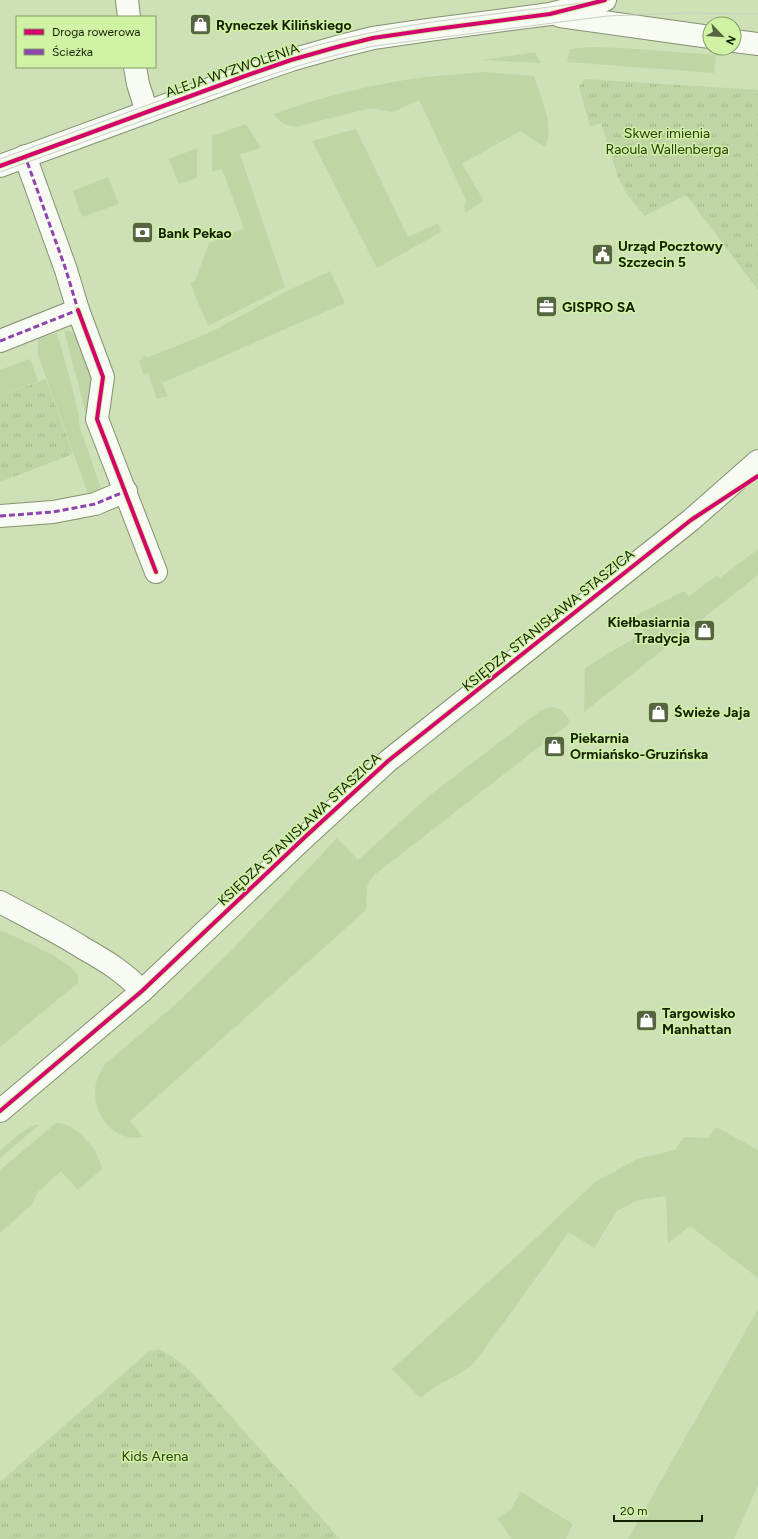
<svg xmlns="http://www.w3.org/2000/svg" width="758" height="1539" viewBox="0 0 758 1539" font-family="Figtree,sans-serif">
	<defs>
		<pattern id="park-tufts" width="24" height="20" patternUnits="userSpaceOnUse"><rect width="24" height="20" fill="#c0d5a5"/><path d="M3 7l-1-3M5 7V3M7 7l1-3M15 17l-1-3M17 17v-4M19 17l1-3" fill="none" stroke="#a4b78c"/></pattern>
	</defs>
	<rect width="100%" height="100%" fill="#cee0b6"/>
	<g fill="#c0d5a5">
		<polygon points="590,47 623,48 716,55 714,73 567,62 570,49"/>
		<polygon points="535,53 541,63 482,60 529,53"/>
		<path d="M 486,72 L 534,76 C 541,98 555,125 545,147 L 520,131 L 462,164 L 484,201 L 466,212 L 464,205 L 467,202 L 419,100 L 393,112 L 371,108 L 295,127 C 286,125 279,123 274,114 C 323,96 374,84 425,77 C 446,75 466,73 486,72 Z"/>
		<polygon points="246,124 261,148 240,154 285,287 208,326 190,283 195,281 209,243 244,228 222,169 212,172 212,136"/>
		<polygon points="356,129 408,237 438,223 441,232 377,268 312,141"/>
		<polygon points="197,148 197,178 179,184 169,159"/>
		<polygon points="108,177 119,204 82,217 73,191"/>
		<polygon points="330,271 345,303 162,383 168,396 157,399 148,373 143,374 139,362 144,355 146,358 209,333 287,291"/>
		<polygon points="64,330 70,331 78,339 92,382 86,414"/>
		<polygon points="57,333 70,379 79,417 79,424 104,498 91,502 38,355 38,339"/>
		<polygon points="30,359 38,381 0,396 0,370"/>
		<polygon points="758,549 758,575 584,712 585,668 644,632 633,617 682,592 686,592 689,596 716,576 720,578"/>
		<path d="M 552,707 L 562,710 L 571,722 L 373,876 L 367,887 L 366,910 L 130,1121 L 143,1137 C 109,1143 87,1107 98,1076 C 100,1073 102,1069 104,1065 L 177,1003 L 231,951 L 337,838 L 358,860 L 429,796 L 540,711 L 546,708 Z"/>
		<path d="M 0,930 C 16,937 69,960 77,974 C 79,977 79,980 78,983 L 0,1047 Z"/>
		<path d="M 56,1123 C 75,1122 100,1151 102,1169 L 78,1190 L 61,1171 L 38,1192 L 32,1204 L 0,1233 L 0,1170 Z"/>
		<path d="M 40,1124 L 0,1158 L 0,1151 C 12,1141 24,1127 40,1124 Z"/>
		<polygon points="716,1127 758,1150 758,1278 690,1226 668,1243 666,1196 638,1200 617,1211 594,1248 569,1232 484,1350 472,1365 455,1376 436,1386 420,1398 392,1369 520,1253 595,1182 637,1159 675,1150 684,1137 708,1138"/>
		<polygon points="758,1309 758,1485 734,1539 628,1539"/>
		<polygon points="521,1492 573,1524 566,1539 512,1539 497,1519 511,1509"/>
	</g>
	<g fill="url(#park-tufts)">
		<polygon points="585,79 758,90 758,290 686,195 645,216 628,196 618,177 601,123 590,127 579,86"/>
		<polygon points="46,379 73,454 0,482 0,396"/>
		<path d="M 158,1349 C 173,1355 183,1365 195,1376 L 340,1539 L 0,1539 L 0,1482 L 148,1352 Z"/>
	</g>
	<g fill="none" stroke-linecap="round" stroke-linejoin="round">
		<defs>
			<g id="minor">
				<polyline points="127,0 129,17"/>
				<polyline points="560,16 710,37"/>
				<polyline points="734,41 758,44"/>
				<polyline points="135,67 138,84 147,112"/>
				<polyline points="0,166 245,76 291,60 337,47 373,38 428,30 550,14 605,0"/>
				<polyline points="78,310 103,377 97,419 156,572"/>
				<polyline points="0,341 78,310 66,270 25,156"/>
				<polyline points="0,516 53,512 95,504 126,491"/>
				<path d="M 0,902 C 28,917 56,931 83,948 C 106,961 124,972 142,991"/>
				<polyline points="0,1111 142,991 306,836 388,761 691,520 758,461"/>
			</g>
		</defs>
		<use href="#minor" stroke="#849271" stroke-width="24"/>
		<use href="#minor" stroke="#f8faf4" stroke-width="22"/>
		<g stroke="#c9cfc2" stroke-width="1">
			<path d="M 0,159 L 290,53 C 356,33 418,23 486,15 C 528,10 569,4 610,0"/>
			<path d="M 0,172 C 62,150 124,127 186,105 C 248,82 309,60 374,46 L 607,16 L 686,13 L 758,14"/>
		</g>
		<g stroke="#8e44ad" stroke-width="3" stroke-dasharray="6 3" stroke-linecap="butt">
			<polyline points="0,341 78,310 66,270 25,156"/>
			<polyline points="0,516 53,512 95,504 126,491"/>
		</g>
		<defs>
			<g id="cycleway">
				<polyline points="0,166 245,76 291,60 337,47 373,38 428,30 550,14 605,0"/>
				<polyline points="78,310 103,377 97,419 156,572"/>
				<polyline points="0,1111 142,991 306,836 388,761 691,520 758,476"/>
			</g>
		</defs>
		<use href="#cycleway" stroke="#cff2a5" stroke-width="6"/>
		<use href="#cycleway" stroke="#d6006c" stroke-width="4"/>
	</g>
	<defs>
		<symbol id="shop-square" viewBox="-11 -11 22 22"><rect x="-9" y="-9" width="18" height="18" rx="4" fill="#566442" stroke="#cff2a5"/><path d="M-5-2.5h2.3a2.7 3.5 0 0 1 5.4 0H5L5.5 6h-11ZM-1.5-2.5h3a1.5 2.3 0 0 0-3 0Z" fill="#fff"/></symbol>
		<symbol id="bank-square" viewBox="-11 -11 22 22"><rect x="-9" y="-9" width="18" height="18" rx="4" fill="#566442" stroke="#cff2a5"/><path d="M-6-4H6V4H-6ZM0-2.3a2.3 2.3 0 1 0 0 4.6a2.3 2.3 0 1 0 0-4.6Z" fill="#fff"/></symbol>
		<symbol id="civic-square" viewBox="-11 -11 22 22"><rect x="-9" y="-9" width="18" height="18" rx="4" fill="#566442" stroke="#cff2a5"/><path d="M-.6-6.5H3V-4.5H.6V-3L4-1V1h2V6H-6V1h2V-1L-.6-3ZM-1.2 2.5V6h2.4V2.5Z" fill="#fff"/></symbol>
		<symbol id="office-square" viewBox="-11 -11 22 22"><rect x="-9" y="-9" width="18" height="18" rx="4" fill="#566442" stroke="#cff2a5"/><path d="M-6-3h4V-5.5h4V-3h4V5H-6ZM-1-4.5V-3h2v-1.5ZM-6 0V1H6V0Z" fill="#fff"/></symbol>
	</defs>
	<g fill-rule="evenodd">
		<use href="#shop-square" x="188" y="12" width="25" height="25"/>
		<use href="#bank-square" x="130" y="220" width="25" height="25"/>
		<use href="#civic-square" x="590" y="242" width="25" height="25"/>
		<use href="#office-square" x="534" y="294" width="25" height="25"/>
		<use href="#shop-square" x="692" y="618" width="25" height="25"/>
		<use href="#shop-square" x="646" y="700" width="25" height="25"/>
		<use href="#shop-square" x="542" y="734" width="25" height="25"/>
		<use href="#shop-square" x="634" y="1008" width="25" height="25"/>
	</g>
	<g text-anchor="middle" stroke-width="3" stroke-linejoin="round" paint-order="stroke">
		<g font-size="14" font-weight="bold" fill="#152103" stroke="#cff2a5" text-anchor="start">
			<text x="216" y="30">Ryneczek Kilińskiego</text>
			<text x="158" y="238">Bank Pekao</text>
			<text x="618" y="251">Urząd Pocztowy<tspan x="618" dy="16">Szczecin 5</tspan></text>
			<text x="562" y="312">GISPRO SA</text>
			<text x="690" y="627" text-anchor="end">Kiełbasiarnia<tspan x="690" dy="16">Tradycja</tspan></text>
			<text x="674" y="717">Świeże Jaja</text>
			<text x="570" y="743">Piekarnia<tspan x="570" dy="16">Ormiańsko-Gruzińska</tspan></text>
			<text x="662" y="1018">Targowisko<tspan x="662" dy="16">Manhattan</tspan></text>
		</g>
		<g font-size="14" fill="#152103" stroke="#cff2a5">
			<text transform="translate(232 70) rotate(-19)" y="5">ALEJA WYZWOLENIA</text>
			<text transform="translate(548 620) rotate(-39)" y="5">KSIĘDZA STANISŁAWA STASZICA</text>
			<text transform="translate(299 829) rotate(-43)" y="5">KSIĘDZA STANISŁAWA STASZICA</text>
		</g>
		<g font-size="14" fill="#293e04" stroke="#cff2a5">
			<text x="667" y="138">Skwer imienia<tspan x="667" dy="16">Raoula Wallenberga</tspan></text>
			<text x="155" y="1461">Kids Arena</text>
		</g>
	</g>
	<rect x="16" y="16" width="140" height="52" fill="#cff2a5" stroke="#859e64"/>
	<rect x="24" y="29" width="20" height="6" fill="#d6006c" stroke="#859e64"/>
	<text x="52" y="36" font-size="12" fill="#152103">Droga rowerowa</text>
	<rect x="24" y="49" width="20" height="6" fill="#8e44ad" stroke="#859e64"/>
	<text x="52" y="56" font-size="12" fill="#152103">Ścieżka</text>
	<g transform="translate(722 36) rotate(115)"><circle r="19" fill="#cff2a5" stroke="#859e64"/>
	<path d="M0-3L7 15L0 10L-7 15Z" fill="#566442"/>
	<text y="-6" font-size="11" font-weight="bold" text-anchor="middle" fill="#152103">N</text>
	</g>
	<path d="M614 1515v6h88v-6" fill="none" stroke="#152103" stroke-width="2"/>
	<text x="620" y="1515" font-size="12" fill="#152103" stroke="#cff2a5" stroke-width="3" paint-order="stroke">20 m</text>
</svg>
